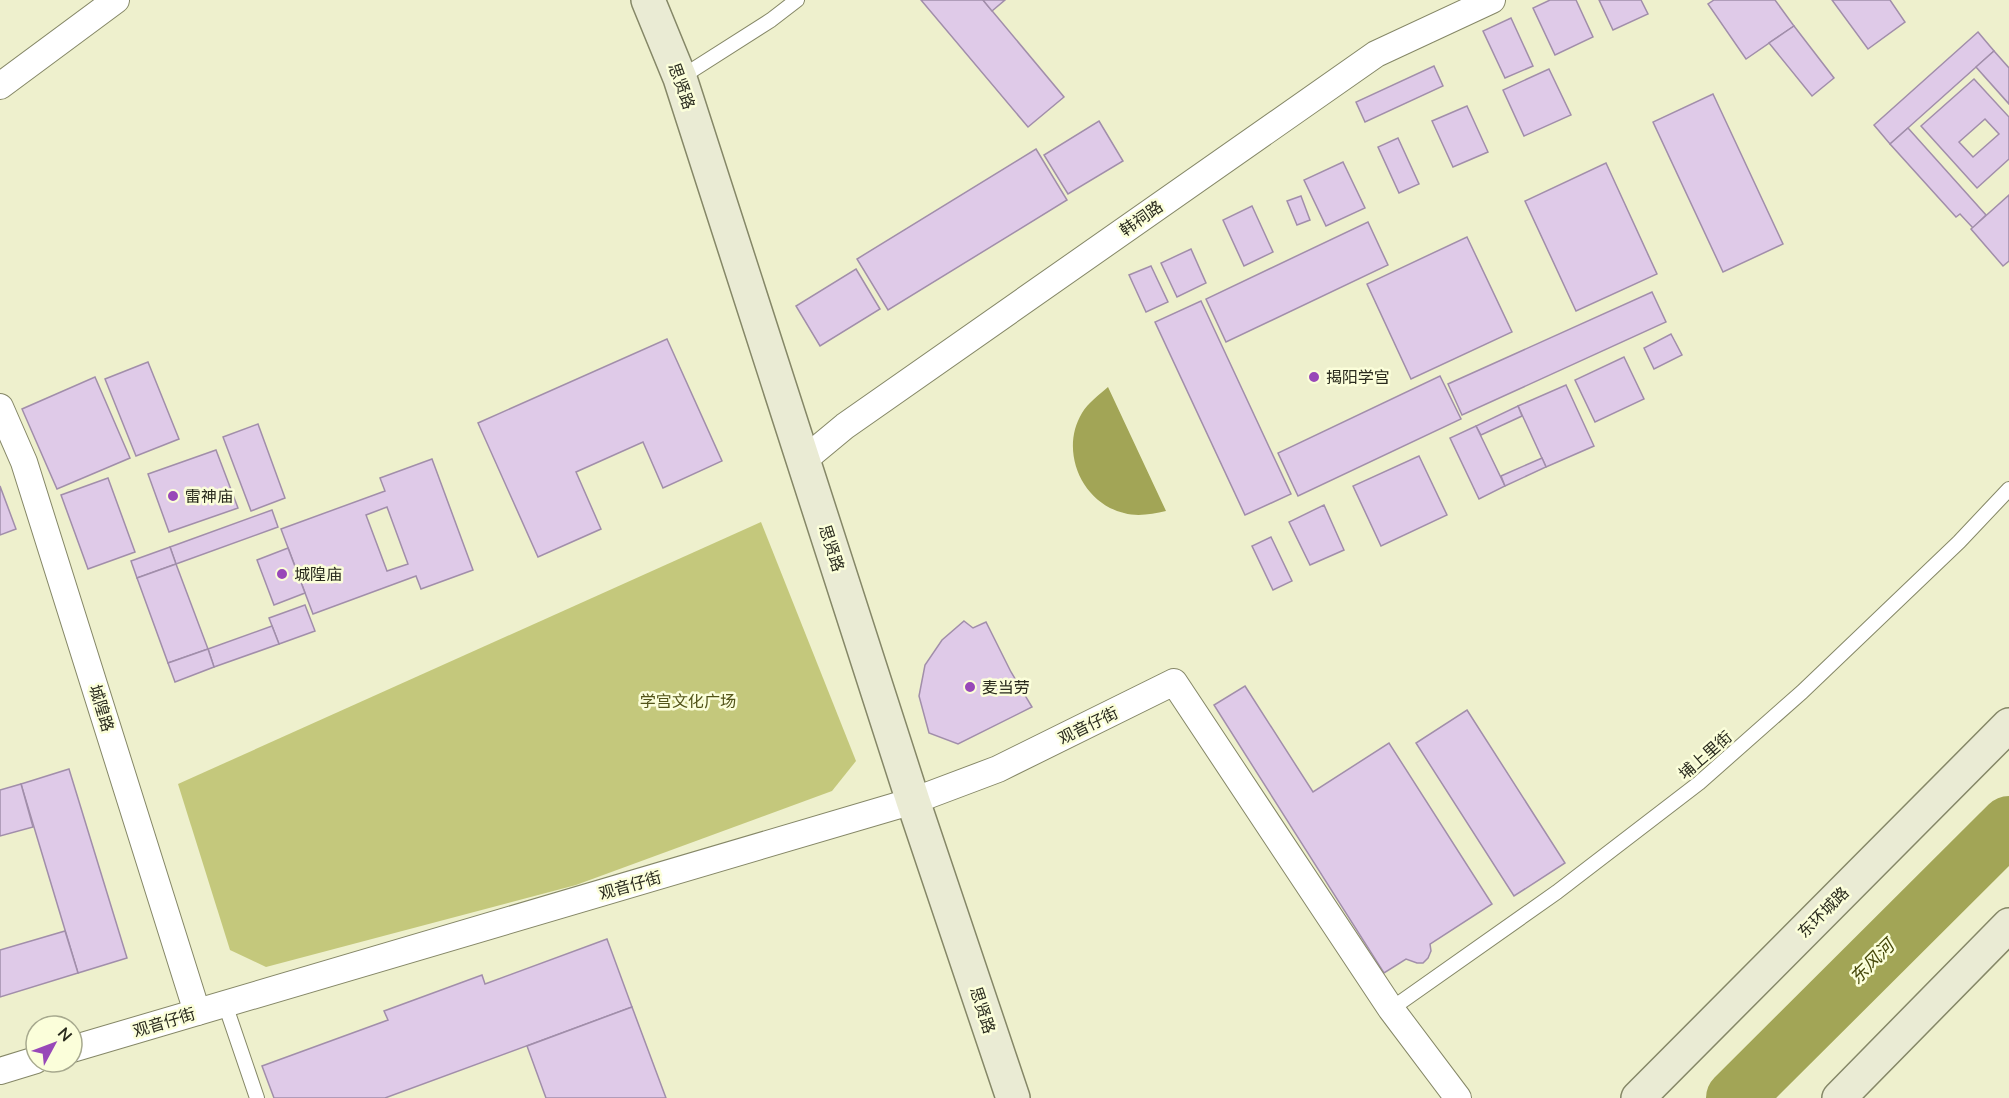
<svg xmlns="http://www.w3.org/2000/svg" width="2009" height="1098" viewBox="0 0 2009 1098" font-family="Mulish,'Noto Sans SC',sans-serif">
	<rect width="100%" height="100%" fill="#eef0cd"/>
	<polygon fill="#c4c87c" points="761,522 856,761 832,791 576,885 266,967 230,950 178,784"/>
	<path fill="#a2a556" d="M 1108,387 L 1166,511 C 1152,514 1138,517 1124,513 C 1082,503 1059,451 1082,413 C 1088,403 1099,395 1108,387 Z"/>
	<g fill="none" stroke-linecap="round" stroke-linejoin="round">
		<polyline stroke="#a2a556" stroke-width="58" points="1735,1098 2009,825"/>
	</g>
	<g fill="#dfcae8" stroke="#a18eaa" stroke-width="1.5" fill-rule="evenodd">
		<polygon points="921,0 983,0 1064,97 1028,127"/>
		<polygon points="983,0 1005,0 992,11"/>
		<polygon points="1550,0 1576,0 1593,37 1555,55 1533,8"/>
		<polygon points="1599,0 1641,0 1648,14 1613,30"/>
		<polygon points="1714,0 1775,0 1794,26 1746,59 1708,4"/>
		<polygon points="1832,0 1890,0 1905,22 1868,49"/>
		<polygon points="1511,18 1533,66 1505,78 1483,31"/>
		<polygon points="1794,26 1834,78 1812,96 1769,43"/>
		<polygon points="1978,32 1994,51 1890,144 1874,125"/>
		<polygon points="1994,51 2009,68 2009,104 1976,67"/>
		<polygon points="1434,66 1443,86 1365,122 1356,102"/>
		<polygon points="1549,69 1571,115 1524,136 1503,90"/>
		<path d="M 1974,79 L 2009,117 L 2009,159 L 1977,188 L 1921,126 ZM 1985,119 L 1999,134 L 1973,157 L 1959,142 Z"/>
		<polygon points="1713,94 1783,244 1723,272 1653,122"/>
		<polygon points="1467,106 1488,152 1453,167 1432,121"/>
		<polygon points="1099,121 1123,161 1068,194 1044,155"/>
		<polygon points="1908,128 1986,215 1973,228 1960,214 1956,217 1890,144"/>
		<polygon points="1398,138 1419,184 1399,193 1378,147"/>
		<polygon points="1036,149 1067,200 888,310 857,259"/>
		<polygon points="1343,162 1365,208 1326,226 1304,180"/>
		<polygon points="1606,163 1657,274 1576,311 1525,201"/>
		<polygon points="2009,195 2009,261 2003,266 1971,229"/>
		<polygon points="1301,196 1310,220 1297,225 1287,201"/>
		<polygon points="1252,206 1273,252 1244,266 1223,220"/>
		<polygon points="1368,222 1388,265 1226,342 1206,299"/>
		<polygon points="1467,237 1512,332 1411,379 1367,284"/>
		<polygon points="1191,249 1206,283 1177,297 1161,263"/>
		<polygon points="1151,266 1168,302 1146,312 1129,275"/>
		<polygon points="856,269 880,309 820,346 796,306"/>
		<polygon points="1652,292 1666,322 1462,415 1448,384"/>
		<polygon points="1201,301 1291,494 1245,515 1155,322"/>
		<polygon points="1671,334 1682,355 1654,369 1644,348"/>
		<polygon points="667,339 722,461 663,488 643,442 576,472 601,529 538,557 478,423"/>
		<polygon points="1624,357 1644,399 1595,422 1575,380"/>
		<polygon points="148,362 179,439 136,456 105,379"/>
		<polygon points="1440,376 1461,419 1298,496 1278,453"/>
		<polygon points="95,377 130,458 57,489 22,409"/>
		<polygon points="1566,385 1594,446 1546,467 1518,406"/>
		<polygon points="1518,406 1522,416 1481,435 1476,426"/>
		<polygon points="258,424 285,498 251,511 223,437"/>
		<polygon points="1476,426 1505,486 1479,499 1450,438"/>
		<polygon points="216,450 238,508 169,532 148,474"/>
		<polygon points="1419,456 1447,515 1381,546 1353,486"/>
		<polygon points="1542,458 1546,467 1505,486 1501,476"/>
		<path d="M 432,459 L 473,570 L 421,589 L 416,576 L 313,614 L 281,529 L 385,491 L 380,478 ZM 387,507 L 408,564 L 387,571 L 366,515 Z"/>
		<polygon points="108,478 135,552 88,569 61,495"/>
		<polygon points="0,486 16,529 0,535"/>
		<polygon points="1324,505 1344,550 1310,565 1289,522"/>
		<polygon points="272,510 278,527 176,564 170,547"/>
		<polygon points="1271,537 1292,581 1273,590 1252,546"/>
		<polygon points="170,547 176,564 137,578 131,561"/>
		<polygon points="288,548 305,593 274,605 257,560"/>
		<polygon points="176,564 208,649 168,663 137,578"/>
		<polygon points="305,605 315,631 279,644 269,618"/>
		<polygon points="964,621 973,628 986,622 1011,672 1032,707 958,744 929,733 919,696 925,665 942,640"/>
		<polygon points="272,626 279,644 214,667 208,649"/>
		<polygon points="208,649 214,667 175,682 168,663"/>
		<polygon points="1245,686 1313,792 1389,743 1492,904 1430,944 1431,951 1428,958 1423,963 1417,963 1406,959 1384,973 1214,705"/>
		<polygon points="1467,710 1565,863 1514,896 1416,743"/>
		<polygon points="69,769 127,958 78,973 21,784"/>
		<polygon points="21,784 33,827 0,836 0,790"/>
		<polygon points="65,931 78,973 0,997 0,950"/>
		<polygon points="607,939 632,1007 385,1098 274,1098 262,1066 388,1020 384,1011 482,975 485,984"/>
		<polygon points="632,1007 666,1098 546,1098 527,1046"/>
	</g>
	<g fill="none" stroke-linecap="round" stroke-linejoin="round">
		<defs>
			<g id="lane">
				<polyline points="680,78 771,20 797,0"/>
				<polyline points="225,1004 257,1098"/>
				<polyline points="1391,1009 1557,892 1699,783 1802,692 1959,542 2009,489"/>
			</g>
			<g id="street">
				<polyline points="0,86 116,0"/>
				<polyline points="0,407 24,462 197,1012"/>
				<polyline points="804,460 845,426 1376,54 1492,0"/>
				<polyline points="72,1049 913,801 998,769 1174,682 1391,1009 1458,1098"/>
				<polyline points="0,1071 36,1060"/>
			</g>
			<g id="secondary">
				<polyline points="648,0 680,78 913,801 1013,1098"/>
				<polyline points="1638,1098 2009,725"/>
				<polyline points="1839,1098 2009,925"/>
			</g>
		</defs>
		<use href="#lane" stroke="#858767" stroke-width="16"/>
		<use href="#street" stroke="#858767" stroke-width="28"/>
		<use href="#secondary" stroke="#858767" stroke-width="36"/>
		<use href="#lane" stroke="#fff" stroke-width="14"/>
		<use href="#street" stroke="#fff" stroke-width="26"/>
		<use href="#secondary" stroke="#eaebd4" stroke-width="33"/>
	</g>
	<g fill="#9848b8" stroke="#fbfeda" stroke-width="2">
		<circle cx="1314" cy="377" r="6"/>
		<circle cx="173" cy="496" r="6"/>
		<circle cx="282" cy="574" r="6"/>
		<circle cx="970" cy="687" r="6"/>
	</g>
	<g text-anchor="middle" stroke-width="5" stroke-linejoin="round" paint-order="stroke">
		<g font-size="16" fill="#292a1d" stroke="#fbfeda">
			<text transform="translate(682 86) rotate(70)" y="6">思贤路</text>
			<text transform="translate(1141 218) rotate(-35)" y="6">韩祠路</text>
			<text transform="translate(832 548) rotate(72)" y="6">思贤路</text>
			<text transform="translate(102 708) rotate(73)" y="6">城隍路</text>
			<text transform="translate(1088 725) rotate(-26)" y="6">观音仔街</text>
			<text transform="translate(1705 755) rotate(-41)" y="6">埔上里街</text>
			<text transform="translate(630 885) rotate(-16)" y="6">观音仔街</text>
			<text transform="translate(1823 912) rotate(-45)" y="6">东环城路</text>
			<text transform="translate(983 1010) rotate(72)" y="6">思贤路</text>
			<text transform="translate(164 1022) rotate(-17)" y="6">观音仔街</text>
		</g>
		<g font-size="16" fill="#292a1d" stroke="#fbfeda" text-anchor="start">
			<text x="1326" y="383">揭阳学宫</text>
			<text x="185" y="502">雷神庙</text>
			<text x="294" y="580">城隍庙</text>
			<text x="982" y="693">麦当劳</text>
		</g>
		<g font-size="16" fill="#525419" stroke="#fbfeda">
			<text x="688" y="707">学宫文化广场</text>
		</g>
		<g font-size="18" font-style="italic" fill="#464809" stroke="#fbfeda">
			<text transform="translate(1872 962) rotate(-45)" y="6">东风河</text>
		</g>
	</g>
	<g transform="translate(54 1044) rotate(49)"><circle r="28" fill="#fbfeda" stroke="#a7a98e" stroke-width="1.5"/>
	<path d="M0-4.5L10 22L0 15L-10 22Z" fill="#9848b8"/>
	<text y="-9" font-size="16" font-weight="bold" text-anchor="middle" fill="#292a1d">N</text>
	</g>
</svg>
